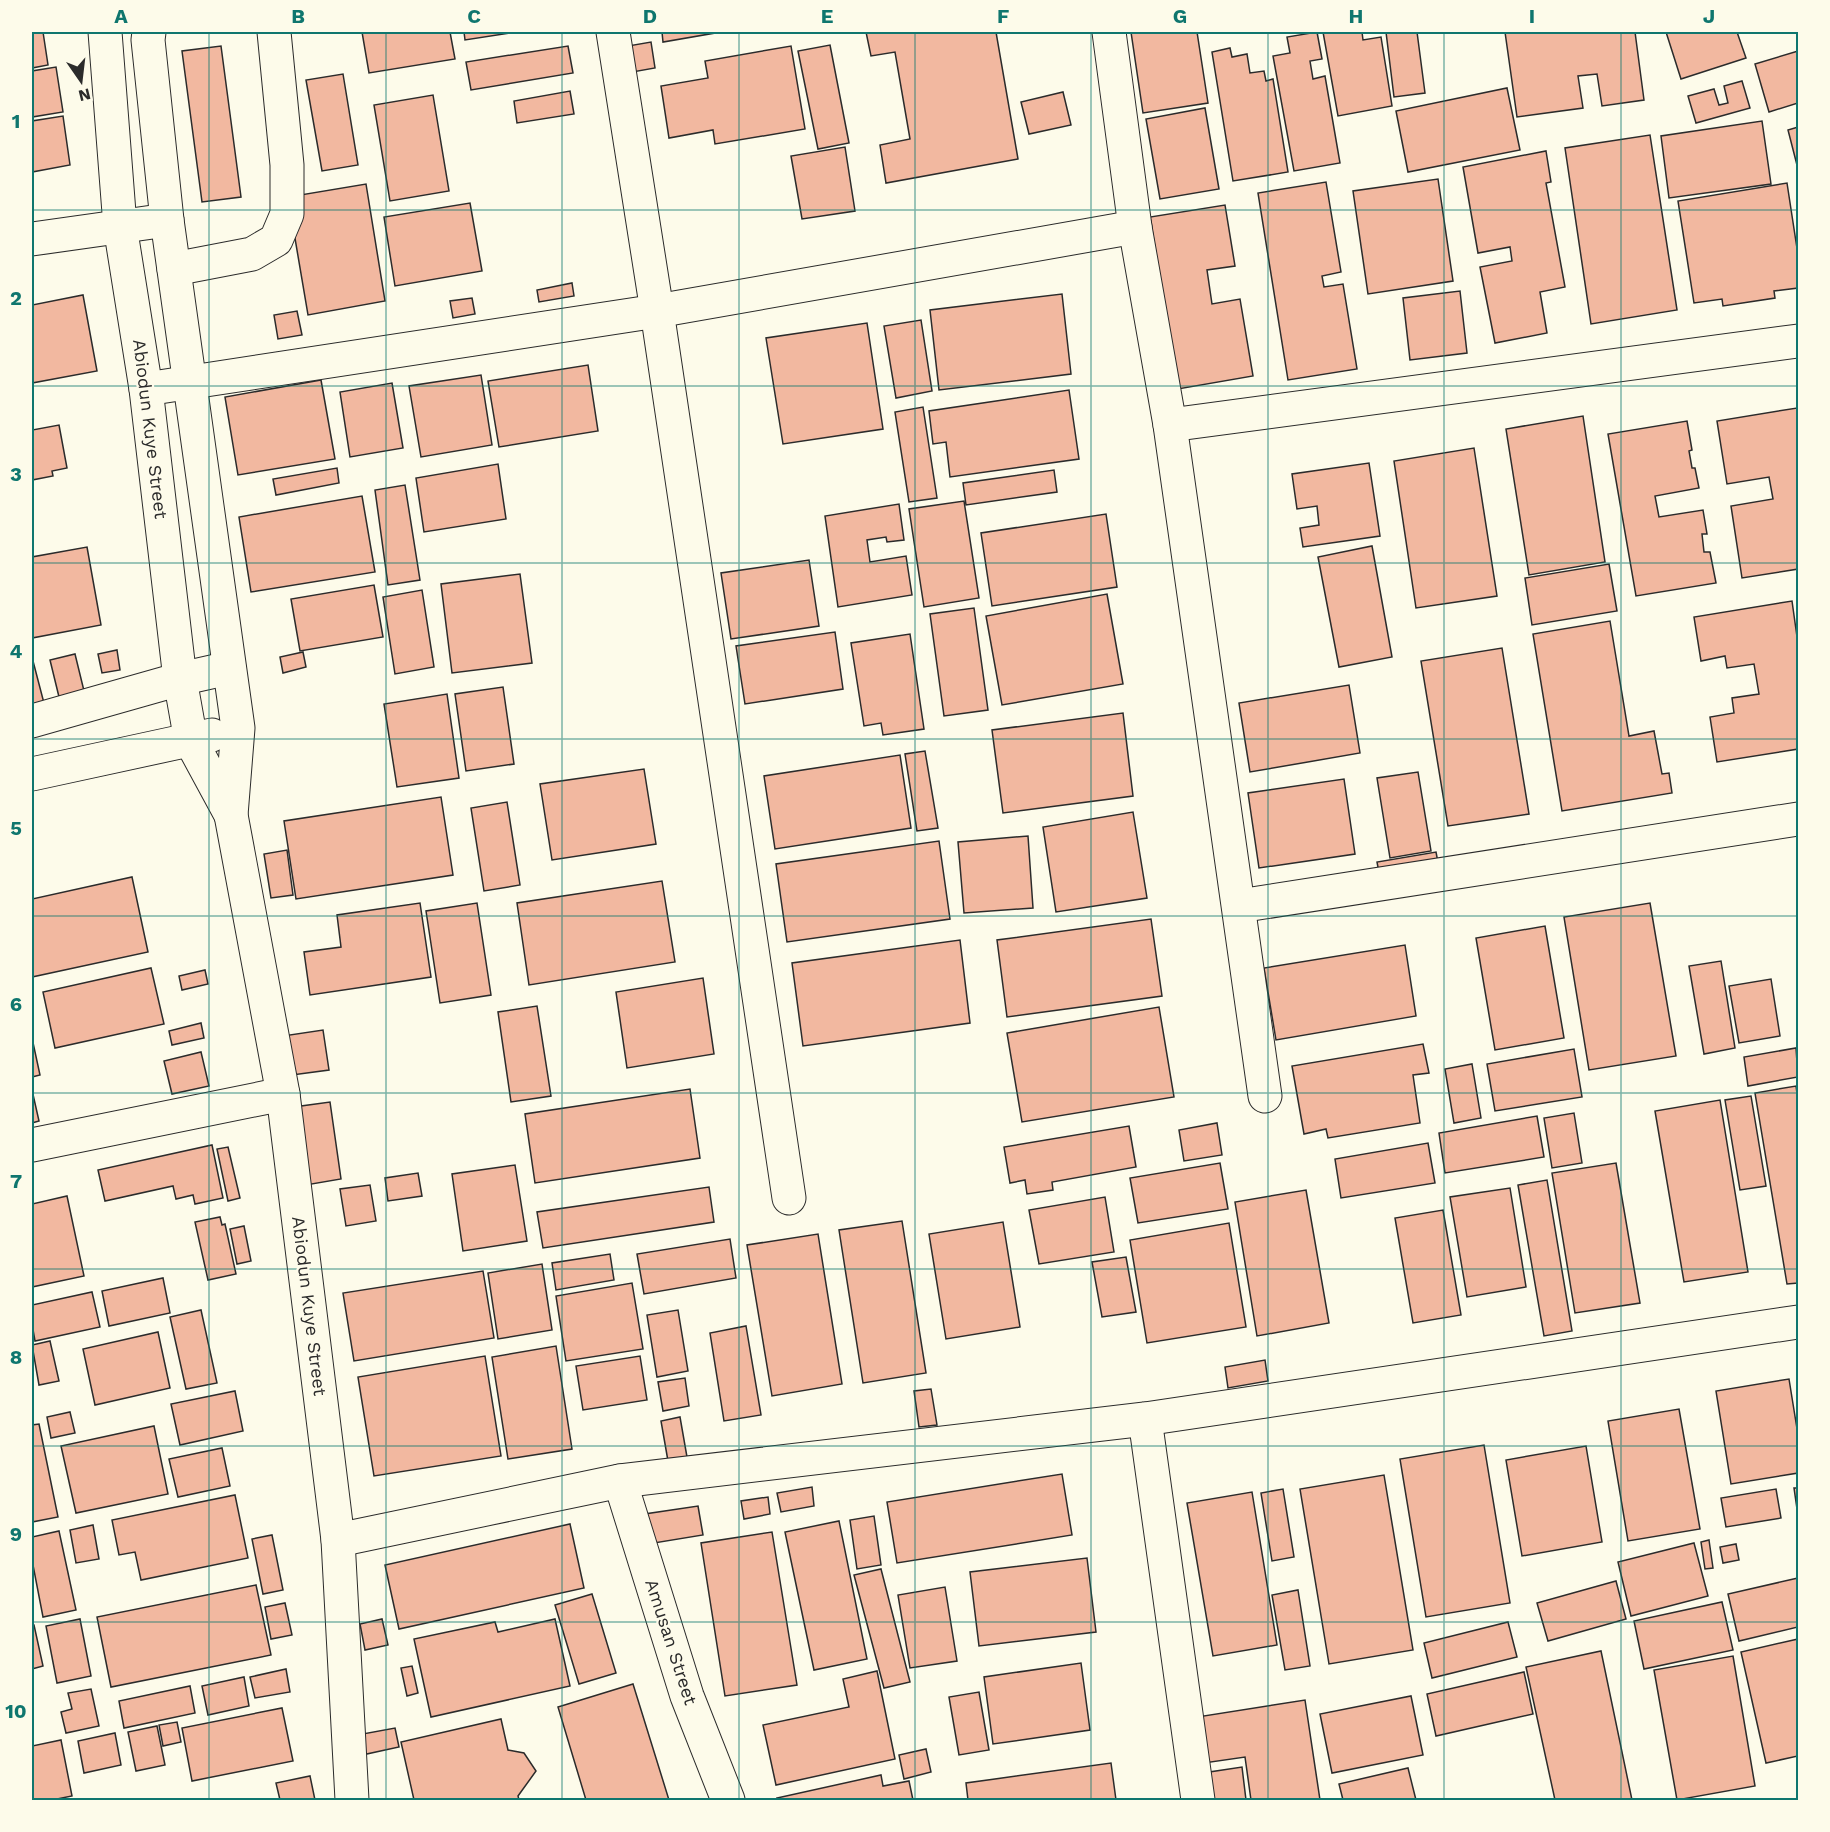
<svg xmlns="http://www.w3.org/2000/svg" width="1830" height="1832" viewBox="0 0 1830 1832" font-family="'Work Sans',sans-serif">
	<rect width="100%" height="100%" fill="#fdfbea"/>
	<g fill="#f2b8a0" stroke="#2b2b2b" stroke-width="1.5">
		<polygon points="43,32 48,65 32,68 32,33"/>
		<polygon points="362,32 450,32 455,59 369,73"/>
		<polygon points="464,32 516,32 465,40"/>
		<polygon points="662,32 715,32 715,33 663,42"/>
		<polygon points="866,32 996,32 1018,159 886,183 880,145 910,139 895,52 871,56"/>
		<polygon points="1131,32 1197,32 1208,103 1143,113"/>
		<polygon points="1317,32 1322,59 1310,61 1313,79 1325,76 1340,163 1294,171 1273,56 1290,53 1287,37"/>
		<polygon points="1323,32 1362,32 1363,40 1381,37 1392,106 1338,116"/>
		<polygon points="1386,32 1417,32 1425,93 1394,97"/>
		<polygon points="1505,32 1635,32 1644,100 1602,106 1597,74 1578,76 1583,108 1517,117"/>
		<polygon points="1666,32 1737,32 1746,58 1681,79"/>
		<polygon points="651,42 655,68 627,73 622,47"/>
		<polygon points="830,45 849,143 818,149 798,51"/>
		<polygon points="221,46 241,197 202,202 182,51"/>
		<polygon points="568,46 573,73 471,90 466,62"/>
		<polygon points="791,46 805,129 715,144 713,130 669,138 661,86 708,78 705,61"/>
		<polygon points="1230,48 1232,57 1247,54 1250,73 1264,71 1266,81 1273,79 1288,172 1233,181 1212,52"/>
		<polygon points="1798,51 1798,103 1769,112 1755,64"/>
		<polygon points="56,67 63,112 32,117 32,71"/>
		<polygon points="343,74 358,165 322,171 306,80"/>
		<polygon points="1742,81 1750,108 1696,123 1688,96 1714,89 1719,105 1728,103 1724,86"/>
		<polygon points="1507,88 1520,150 1408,172 1396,111"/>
		<polygon points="570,91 574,114 517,123 514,101"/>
		<polygon points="1063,92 1071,125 1029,134 1021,102"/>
		<polygon points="433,95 449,191 390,201 374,105"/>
		<polygon points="1205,108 1219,189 1160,199 1146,119"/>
		<polygon points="63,116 70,165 32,172 32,121"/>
		<polygon points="1762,121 1771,184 1669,198 1661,136"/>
		<polygon points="1798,127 1798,169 1788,130"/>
		<polygon points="1650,135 1677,310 1591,324 1565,148"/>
		<polygon points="845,147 855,211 802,219 791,156"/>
		<polygon points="1546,151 1551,182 1546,183 1565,287 1540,292 1547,333 1495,343 1480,267 1512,261 1510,247 1478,253 1463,167"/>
		<polygon points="1438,179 1453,281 1368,294 1353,191"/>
		<polygon points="1326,182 1341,272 1322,276 1324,287 1343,284 1357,369 1288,380 1258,193"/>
		<polygon points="1787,183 1798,255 1798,288 1774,291 1775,298 1723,306 1722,299 1694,303 1678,201"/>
		<polygon points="366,184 385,301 308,315 288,197"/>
		<polygon points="470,203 482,271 395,286 384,217"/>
		<polygon points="1225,205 1235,266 1207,270 1212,304 1240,299 1253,376 1178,389 1150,217"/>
		<polygon points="572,283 574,296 539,302 537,290"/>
		<polygon points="1460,291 1467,353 1410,360 1403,298"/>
		<polygon points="1062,294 1071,374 939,390 930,310"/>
		<polygon points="83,295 97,371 32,383 32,305"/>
		<polygon points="472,298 475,314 453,318 450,301"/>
		<polygon points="297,311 302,335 278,339 274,315"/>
		<polygon points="921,320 932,391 896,398 884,326"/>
		<polygon points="867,323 883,429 783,444 766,338"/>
		<polygon points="588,365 598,431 499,447 488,381"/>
		<polygon points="481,375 492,445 421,457 409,386"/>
		<polygon points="321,380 335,459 238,475 225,397"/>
		<polygon points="392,383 403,448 350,457 340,392"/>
		<polygon points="1069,390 1079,459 950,477 946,442 933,444 929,411"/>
		<polygon points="923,407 937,498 909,502 895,412"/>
		<polygon points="1797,408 1798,420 1798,569 1742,578 1731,506 1773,499 1769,477 1727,484 1717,421"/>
		<polygon points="1583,416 1605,562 1529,575 1506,429"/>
		<polygon points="1687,421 1692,450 1689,451 1692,468 1695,468 1699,488 1655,496 1659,517 1703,510 1707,534 1702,534 1704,552 1710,552 1716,583 1636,596 1608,434"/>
		<polygon points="59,425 67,468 52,471 53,476 32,480 32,430"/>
		<polygon points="1474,448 1497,596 1416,608 1394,461"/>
		<polygon points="1369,463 1380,536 1303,547 1300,528 1319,525 1317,506 1297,509 1292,474"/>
		<polygon points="498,464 506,519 424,532 416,478"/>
		<polygon points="337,468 339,483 276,495 273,479"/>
		<polygon points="1054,470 1057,492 966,505 963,483"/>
		<polygon points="405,485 420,580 388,585 375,490"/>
		<polygon points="362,496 375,572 251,592 239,517"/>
		<polygon points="964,501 979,598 924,607 909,509"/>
		<polygon points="899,504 904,540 887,542 886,537 867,540 870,562 906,556 912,595 838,607 825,516"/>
		<polygon points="1106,514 1117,587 992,606 981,533"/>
		<polygon points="1372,546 1392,657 1339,667 1318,557"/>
		<polygon points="87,547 101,625 32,638 32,557"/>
		<polygon points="809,560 819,626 731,639 721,573"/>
		<polygon points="1609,564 1617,611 1532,625 1525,578"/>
		<polygon points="520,574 532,663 452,673 441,584"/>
		<polygon points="374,585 383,637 300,651 291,599"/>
		<polygon points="422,590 434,667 395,674 383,597"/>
		<polygon points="1107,594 1123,684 1002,705 986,616"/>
		<polygon points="1792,601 1798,644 1798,749 1717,762 1710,717 1734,713 1732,698 1759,694 1754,664 1727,668 1725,656 1701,661 1694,617"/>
		<polygon points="974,608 988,710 944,716 930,614"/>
		<polygon points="1610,621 1629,736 1654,731 1662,774 1669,773 1672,793 1562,811 1533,634"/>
		<polygon points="835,632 843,689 745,704 736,646"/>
		<polygon points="910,634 924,729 883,735 881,723 864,726 851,643"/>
		<polygon points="1502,648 1529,814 1448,826 1421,661"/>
		<polygon points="117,650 120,670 102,673 98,654"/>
		<polygon points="303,652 306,667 283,673 280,657"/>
		<polygon points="75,654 85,695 60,701 50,660"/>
		<polygon points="33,661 45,707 32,711 32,662"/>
		<polygon points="1349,685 1360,753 1250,772 1239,703"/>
		<polygon points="503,687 514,764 466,771 455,694"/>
		<polygon points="447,694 459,778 397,787 384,704"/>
		<polygon points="1123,713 1133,796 1003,813 992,730"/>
		<polygon points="925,751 938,828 917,831 905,754"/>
		<polygon points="900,755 911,828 775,849 764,776"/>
		<polygon points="644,769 656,844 552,860 540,784"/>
		<polygon points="1418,772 1431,851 1390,858 1377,778"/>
		<polygon points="1344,779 1355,854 1259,868 1248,793"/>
		<polygon points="441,797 453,875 296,899 284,821"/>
		<polygon points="507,802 520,885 484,891 471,808"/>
		<polygon points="1133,812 1147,898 1056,912 1043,827"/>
		<polygon points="1028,836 1033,908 964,913 958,842"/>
		<polygon points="939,841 950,919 787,942 776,864"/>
		<polygon points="287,850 293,895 271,898 264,854"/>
		<polygon points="1436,852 1440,873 1381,883 1377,862"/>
		<polygon points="132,877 148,952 32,977 32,899"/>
		<polygon points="662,881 675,962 529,985 517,903"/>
		<polygon points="420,903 431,977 310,995 304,952 341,947 337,915"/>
		<polygon points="477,903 491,995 440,1003 426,911"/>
		<polygon points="1650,903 1676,1056 1589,1070 1564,917"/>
		<polygon points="1151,919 1162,996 1007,1017 997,940"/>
		<polygon points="1545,926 1564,1038 1495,1050 1476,938"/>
		<polygon points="960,940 970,1023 803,1046 792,963"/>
		<polygon points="1405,945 1416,1016 1276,1040 1264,968"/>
		<polygon points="1721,961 1735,1048 1704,1054 1689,966"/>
		<polygon points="151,968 164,1024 55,1048 43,992"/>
		<polygon points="205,970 208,984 182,990 179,976"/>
		<polygon points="703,978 714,1054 627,1068 616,992"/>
		<polygon points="1771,979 1780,1036 1739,1043 1729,986"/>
		<polygon points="537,1006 551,1096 511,1102 498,1012"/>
		<polygon points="1159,1007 1174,1097 1022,1122 1007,1033"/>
		<polygon points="201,1023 204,1038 172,1045 169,1031"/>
		<polygon points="323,1030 329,1070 292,1075 276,1037"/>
		<polygon points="32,1038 40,1075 32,1077"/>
		<polygon points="1423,1044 1429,1073 1413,1075 1420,1123 1328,1138 1326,1129 1304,1134 1292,1066"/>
		<polygon points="1796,1048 1798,1077 1748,1086 1744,1057"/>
		<polygon points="1574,1049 1582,1097 1495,1111 1487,1064"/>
		<polygon points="201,1052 209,1086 172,1094 164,1061"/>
		<polygon points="1472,1064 1481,1118 1454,1123 1445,1069"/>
		<polygon points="1796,1086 1798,1101 1798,1283 1787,1284 1755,1093"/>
		<polygon points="690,1089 700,1158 535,1183 525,1114"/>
		<polygon points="32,1090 39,1121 32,1123"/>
		<polygon points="1751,1096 1766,1186 1740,1190 1725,1100"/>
		<polygon points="1720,1100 1748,1272 1684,1282 1655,1111"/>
		<polygon points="330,1102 341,1179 306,1185 294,1107"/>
		<polygon points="1574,1113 1582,1163 1552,1168 1544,1118"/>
		<polygon points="1537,1116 1544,1157 1445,1173 1439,1133"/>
		<polygon points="1217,1123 1222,1155 1184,1161 1179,1130"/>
		<polygon points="1129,1126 1136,1167 1052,1182 1053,1190 1027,1194 1025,1180 1010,1183 1004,1147"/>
		<polygon points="1428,1143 1435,1183 1341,1198 1335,1159"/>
		<polygon points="212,1145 223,1198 195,1204 193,1195 176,1199 173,1186 105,1201 98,1170"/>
		<polygon points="228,1147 240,1198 228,1201 217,1149"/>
		<polygon points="1220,1163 1228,1209 1138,1223 1130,1178"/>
		<polygon points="1616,1163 1640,1303 1575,1313 1552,1173"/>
		<polygon points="515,1165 527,1241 463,1251 452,1174"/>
		<polygon points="418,1173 422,1196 388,1201 385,1178"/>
		<polygon points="1547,1180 1572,1331 1544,1336 1518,1185"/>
		<polygon points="370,1185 376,1221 346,1226 340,1189"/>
		<polygon points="709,1187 714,1222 543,1248 537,1212"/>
		<polygon points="1510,1188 1526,1287 1467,1297 1450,1197"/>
		<polygon points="1306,1190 1329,1323 1257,1336 1235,1202"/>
		<polygon points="67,1196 84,1276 32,1287 32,1204"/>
		<polygon points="1105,1197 1114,1252 1039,1264 1029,1210"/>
		<polygon points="1443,1210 1461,1315 1413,1323 1395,1218"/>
		<polygon points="220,1217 222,1225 225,1224 236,1274 208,1280 195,1222"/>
		<polygon points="902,1221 926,1373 863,1383 839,1230"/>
		<polygon points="1003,1222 1020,1327 946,1339 929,1234"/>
		<polygon points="1229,1223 1246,1327 1147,1343 1130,1240"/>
		<polygon points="244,1226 251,1261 237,1264 230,1229"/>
		<polygon points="818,1234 842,1384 772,1396 747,1245"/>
		<polygon points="730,1239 736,1278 644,1294 637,1254"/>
		<polygon points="610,1254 614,1280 556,1290 552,1263"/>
		<polygon points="1126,1257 1136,1312 1102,1317 1092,1262"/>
		<polygon points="542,1264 552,1330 498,1339 488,1273"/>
		<polygon points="483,1271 494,1338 354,1361 343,1293"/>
		<polygon points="163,1278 170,1313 109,1326 102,1291"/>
		<polygon points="632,1283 643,1349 566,1361 556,1296"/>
		<polygon points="92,1292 100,1327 35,1341 32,1324 32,1305"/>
		<polygon points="201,1310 217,1383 186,1389 170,1317"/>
		<polygon points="678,1310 688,1371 657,1377 647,1315"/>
		<polygon points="746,1326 761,1415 724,1421 710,1333"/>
		<polygon points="158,1332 170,1388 95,1405 83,1349"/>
		<polygon points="50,1341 59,1381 39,1385 32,1345"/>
		<polygon points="556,1346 572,1449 508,1459 492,1357"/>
		<polygon points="485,1356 501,1456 374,1476 358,1377"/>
		<polygon points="640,1356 647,1400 583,1410 576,1366"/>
		<polygon points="1265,1360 1268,1381 1228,1388 1225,1367"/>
		<polygon points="685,1378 689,1406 663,1411 658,1382"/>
		<polygon points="1789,1379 1798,1435 1798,1473 1731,1484 1716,1391"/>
		<polygon points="931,1389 937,1425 919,1427 914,1391"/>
		<polygon points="235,1391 243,1431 180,1445 171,1404"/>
		<polygon points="1679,1409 1700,1529 1628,1541 1608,1421"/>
		<polygon points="70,1412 75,1433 51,1438 47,1417"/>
		<polygon points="680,1417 687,1457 668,1461 661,1421"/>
		<polygon points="39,1424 58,1517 32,1522 32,1425"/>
		<polygon points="154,1426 168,1494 76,1513 61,1446"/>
		<polygon points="1484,1445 1510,1603 1426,1617 1400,1459"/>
		<polygon points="1586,1446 1602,1542 1522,1556 1506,1460"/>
		<polygon points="222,1448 230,1486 178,1497 169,1459"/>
		<polygon points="1062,1474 1072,1535 897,1563 887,1502"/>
		<polygon points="1384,1475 1413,1650 1329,1664 1300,1489"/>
		<polygon points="812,1487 814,1506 781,1512 777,1493"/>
		<polygon points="1794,1488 1798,1488 1798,1516"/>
		<polygon points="1283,1489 1294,1557 1272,1561 1261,1493"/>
		<polygon points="1776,1489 1781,1518 1726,1527 1721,1498"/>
		<polygon points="1252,1492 1277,1645 1213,1656 1187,1503"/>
		<polygon points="235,1495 248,1558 141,1580 135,1552 119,1555 112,1520"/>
		<polygon points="768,1497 770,1514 744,1519 741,1501"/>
		<polygon points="698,1506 703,1535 642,1545 638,1515"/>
		<polygon points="874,1516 881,1565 857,1569 850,1520"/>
		<polygon points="839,1521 867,1659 814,1670 785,1532"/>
		<polygon points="570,1524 584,1588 399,1629 385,1565"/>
		<polygon points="93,1525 99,1559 76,1563 70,1530"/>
		<polygon points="59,1531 76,1610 43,1617 32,1560 32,1537"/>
		<polygon points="772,1532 797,1685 725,1696 701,1543"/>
		<polygon points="272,1535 283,1590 263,1594 252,1539"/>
		<polygon points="1709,1540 1713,1568 1705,1569 1701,1542"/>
		<polygon points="1694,1543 1708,1596 1631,1616 1618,1562"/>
		<polygon points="1736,1544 1739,1560 1723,1563 1720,1547"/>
		<polygon points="1087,1558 1096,1632 979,1646 970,1572"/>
		<polygon points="881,1569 910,1682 884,1688 854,1575"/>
		<polygon points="1798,1578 1798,1627 1739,1641 1728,1594"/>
		<polygon points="1616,1581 1626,1619 1548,1641 1537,1603"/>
		<polygon points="256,1585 271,1655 111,1687 97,1617"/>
		<polygon points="945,1587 957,1661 910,1668 898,1595"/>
		<polygon points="1298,1590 1310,1666 1285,1670 1272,1595"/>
		<polygon points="592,1594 616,1673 579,1684 555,1605"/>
		<polygon points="1722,1602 1733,1650 1644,1669 1634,1621"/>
		<polygon points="285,1603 292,1635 271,1639 265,1607"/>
		<polygon points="80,1619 91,1676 57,1683 46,1626"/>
		<polygon points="382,1619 388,1645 365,1650 360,1624"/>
		<polygon points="555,1619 570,1686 431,1717 414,1639 495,1622 498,1632"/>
		<polygon points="1508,1622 1517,1657 1432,1678 1424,1643"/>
		<polygon points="32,1625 34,1625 43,1666 32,1669"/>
		<polygon points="1798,1639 1798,1756 1766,1763 1741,1652"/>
		<polygon points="1601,1651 1632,1800 1555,1800 1526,1667"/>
		<polygon points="1733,1656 1755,1786 1677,1800 1654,1670"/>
		<polygon points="1081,1663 1090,1730 993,1744 984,1677"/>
		<polygon points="412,1666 418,1693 407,1696 401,1668"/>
		<polygon points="286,1669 290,1692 255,1698 250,1677"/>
		<polygon points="877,1671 895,1759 776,1785 763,1725 849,1707 843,1679"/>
		<polygon points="1524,1672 1533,1714 1436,1736 1427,1694"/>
		<polygon points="244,1677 249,1706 208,1715 202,1686"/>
		<polygon points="633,1684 669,1800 586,1800 558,1707"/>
		<polygon points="190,1686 195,1713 124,1728 119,1701"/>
		<polygon points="91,1689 99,1726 66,1733 61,1712 72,1709 68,1693"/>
		<polygon points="979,1692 989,1750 959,1755 949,1697"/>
		<polygon points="1411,1696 1423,1755 1332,1773 1320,1714"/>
		<polygon points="1305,1700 1320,1800 1251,1800 1245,1757 1204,1763 1197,1717"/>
		<polygon points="282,1708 293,1761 192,1781 182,1728"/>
		<polygon points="501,1719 508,1750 524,1753 536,1771 518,1796 519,1800 414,1800 401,1742"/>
		<polygon points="177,1722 181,1742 163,1746 159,1725"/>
		<polygon points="157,1726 165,1765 136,1771 128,1732"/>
		<polygon points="395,1728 399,1747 362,1755 357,1735"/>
		<polygon points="115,1733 121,1765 84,1773 78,1741"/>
		<polygon points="61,1740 72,1796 52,1800 32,1800 32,1746"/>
		<polygon points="926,1749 931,1772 904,1779 899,1755"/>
		<polygon points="1111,1763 1116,1800 968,1800 966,1783"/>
		<polygon points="1242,1767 1246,1800 1207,1800 1203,1773"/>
		<polygon points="1408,1768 1416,1800 1343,1800 1339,1784"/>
		<polygon points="881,1775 883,1786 909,1781 913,1800 778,1800 777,1798"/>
		<polygon points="310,1776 315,1800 280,1800 276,1783"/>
	</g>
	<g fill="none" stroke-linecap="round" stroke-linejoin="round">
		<defs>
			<g id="minor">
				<polyline points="105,32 120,226 146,389 180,679 191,741 231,815"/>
				<polyline points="149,32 148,40 167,220 238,728 231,815 283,1094 338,1540 352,1800"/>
				<polyline points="613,32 657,311 789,1198"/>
				<polyline points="1109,32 1135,227 1170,425 1265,1096"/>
				<polyline points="32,239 167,220"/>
				<polyline points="174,269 252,254 276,240 287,214 287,165 274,32"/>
				<polyline points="146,389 657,311 1135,227"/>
				<polyline points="1170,425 1798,341"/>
				<polyline points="32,721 180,679 229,668"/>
				<polyline points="32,774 212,735"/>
				<polyline points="1239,906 1798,819"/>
				<polyline points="32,1145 283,1094"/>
				<polyline points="1145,1419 1198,1800"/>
				<polyline points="620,1481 687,1696 728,1800"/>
				<polyline points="338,1540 620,1481 1145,1419 1798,1322"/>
			</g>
		</defs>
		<use href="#minor" stroke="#2b2b2b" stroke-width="35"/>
		<use href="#minor" stroke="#fdfbea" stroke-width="33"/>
	</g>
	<path fill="none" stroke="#0f766e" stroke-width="1.5" stroke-opacity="0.55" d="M 209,32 L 209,1800M 386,32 L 386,1800M 562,32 L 562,1800M 739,32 L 739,1800M 915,32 L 915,1800M 1091,32 L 1091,1800M 1268,32 L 1268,1800M 1444,32 L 1444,1800M 1621,32 L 1621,1800M 32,210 L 1798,210M 32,386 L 1798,386M 32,563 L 1798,563M 32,739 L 1798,739M 32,916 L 1798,916M 32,1093 L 1798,1093M 32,1269 L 1798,1269M 32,1446 L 1798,1446M 32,1622 L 1798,1622"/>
	<g text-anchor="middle" stroke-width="4.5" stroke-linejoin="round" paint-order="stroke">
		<g font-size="18" fill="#2b2b2b" stroke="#fdfbea">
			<text transform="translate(150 429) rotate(83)" y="6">Abiodun Kuye Street</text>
			<text transform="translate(309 1306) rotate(83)" y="6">Abiodun Kuye Street</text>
			<text transform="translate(671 1642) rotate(72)" y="6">Amusan Street</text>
		</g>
	</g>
	<rect width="1830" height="1832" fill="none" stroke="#fdfbea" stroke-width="66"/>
	<g transform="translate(81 81) rotate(166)" stroke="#fdfbea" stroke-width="4.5" paint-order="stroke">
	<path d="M0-4.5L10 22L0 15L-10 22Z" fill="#2b2b2b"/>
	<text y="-9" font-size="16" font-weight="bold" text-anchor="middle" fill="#2b2b2b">N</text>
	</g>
	<rect x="33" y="33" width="1764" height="1766" fill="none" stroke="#0f766e" stroke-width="2"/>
	<g font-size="20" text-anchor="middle" font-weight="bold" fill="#0f766e">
		<text x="121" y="23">A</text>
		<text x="298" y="23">B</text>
		<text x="474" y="23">C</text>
		<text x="650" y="23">D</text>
		<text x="827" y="23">E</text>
		<text x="1003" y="23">F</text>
		<text x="1180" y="23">G</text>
		<text x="1356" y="23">H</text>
		<text x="1532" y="23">I</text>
		<text x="1709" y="23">J</text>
		<text x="16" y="128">1</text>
		<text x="16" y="305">2</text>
		<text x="16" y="481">3</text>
		<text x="16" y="658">4</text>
		<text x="16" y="835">5</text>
		<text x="16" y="1011">6</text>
		<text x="16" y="1188">7</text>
		<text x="16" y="1364">8</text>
		<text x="16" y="1541">9</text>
		<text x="16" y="1718">10</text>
	</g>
</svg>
